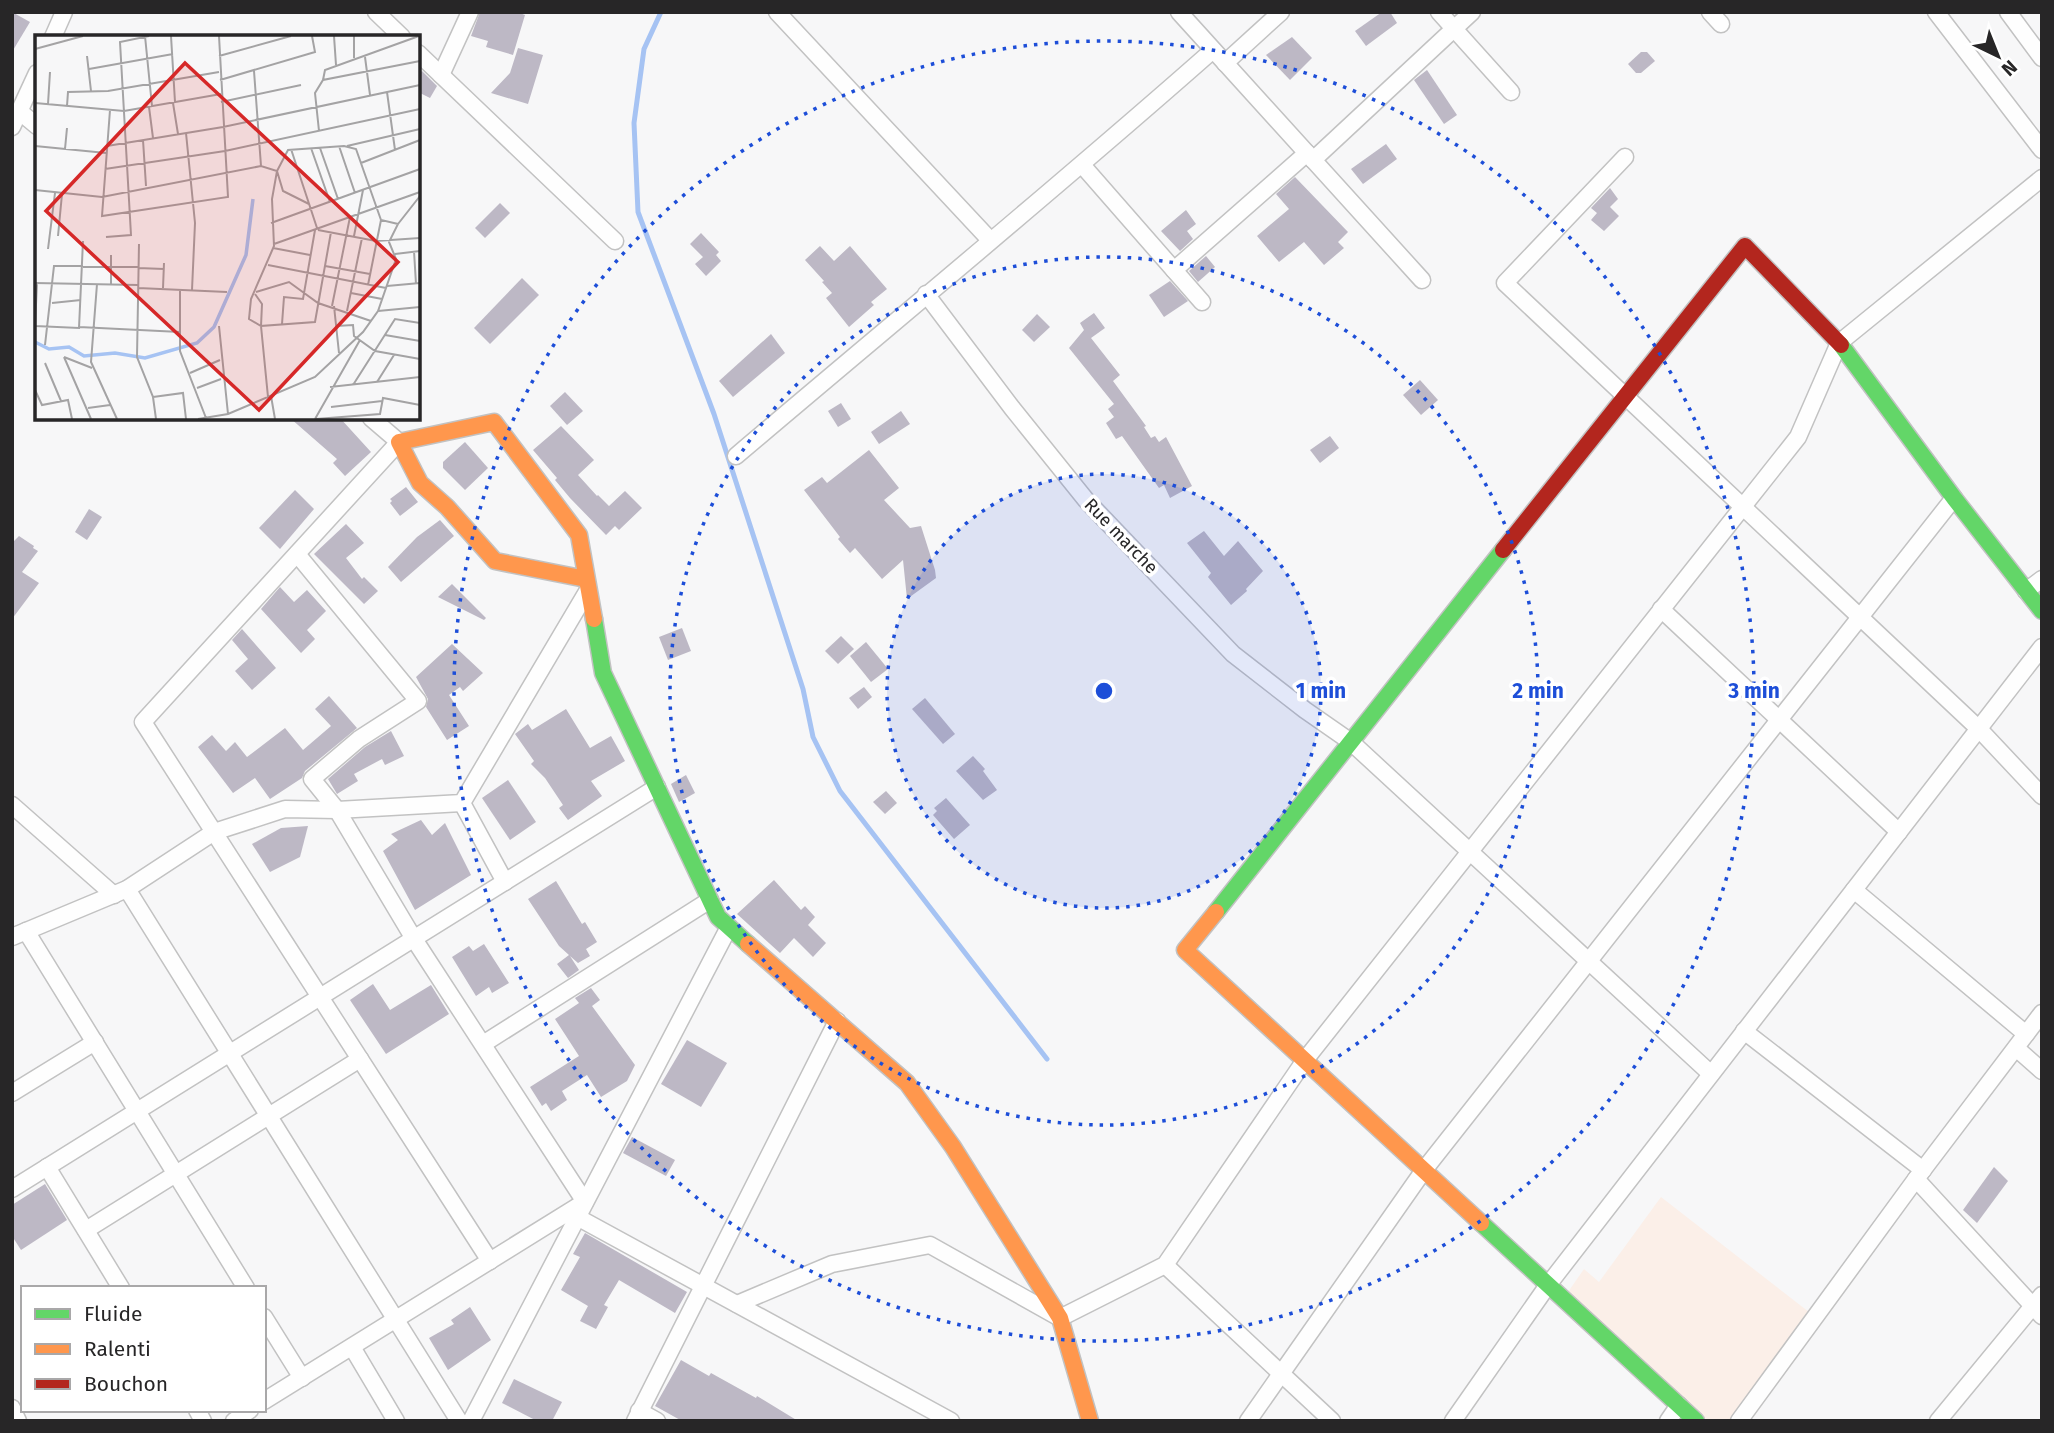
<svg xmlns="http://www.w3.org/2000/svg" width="2054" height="1433" viewBox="0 0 2054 1433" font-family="'Fira Sans',sans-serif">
	<rect width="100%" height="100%" fill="#f7f7f8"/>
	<polygon fill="#fbefe8" points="1661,1197 1809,1312 1731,1421 1708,1421 1568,1292 1584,1269 1599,1282"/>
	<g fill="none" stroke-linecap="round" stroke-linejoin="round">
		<polyline stroke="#a6c3f3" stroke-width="5" points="661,12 644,49 634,123 638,212 714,414 803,689 813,737 840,791 1047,1059"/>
	</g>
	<g fill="#bdb8c5">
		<polygon points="12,12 30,22 12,52"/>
		<polygon points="480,12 517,12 525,15 513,55 486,47 488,41 471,36"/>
		<polygon points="1382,12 1390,12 1397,23 1366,46 1355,31"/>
		<polygon points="1292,37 1312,58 1290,80 1266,55"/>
		<polygon points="518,48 543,55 528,104 491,93 510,73"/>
		<polygon points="1641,52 1647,52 1655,61 1641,73 1636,73 1628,64"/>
		<polygon points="1427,70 1457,115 1444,124 1414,80"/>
		<polygon points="422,71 437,86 430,98 418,92 418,75"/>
		<polygon points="1386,144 1397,159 1363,184 1351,169"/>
		<polygon points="1295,177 1348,232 1338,242 1344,248 1324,265 1304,242 1279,262 1257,236 1289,209 1276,194"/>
		<polygon points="1610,188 1618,199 1610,207 1619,216 1604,231 1591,220 1597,213 1591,208"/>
		<polygon points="500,203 510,213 485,238 475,228"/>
		<polygon points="1186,210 1196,224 1187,231 1193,239 1180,251 1161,231"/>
		<polygon points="701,233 719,252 716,255 721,261 706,276 695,264 703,257 690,244"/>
		<polygon points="820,246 834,261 850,246 887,289 871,302 874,305 849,327 826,298 832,293 822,282 824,281 805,260"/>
		<polygon points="1206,256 1215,267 1198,282 1189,271"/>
		<polygon points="522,278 539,295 490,344 474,328"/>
		<polygon points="1170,281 1188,301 1164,317 1149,295"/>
		<polygon points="1094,313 1105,328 1091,338 1120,375 1113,381 1146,426 1144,427 1151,438 1155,436 1159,442 1166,437 1192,486 1170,498 1164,485 1159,488 1122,436 1116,439 1106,423 1114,417 1108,409 1114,404 1069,348 1084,330 1080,323"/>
		<polygon points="1037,314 1050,327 1034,342 1022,330"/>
		<polygon points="771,334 785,353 733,397 719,381"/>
		<polygon points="1420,380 1438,400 1421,415 1403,395"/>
		<polygon points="565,392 583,411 567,425 550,406"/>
		<polygon points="841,403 851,419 838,427 828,411"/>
		<polygon points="901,411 910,424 879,444 871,432"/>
		<polygon points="290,418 340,418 371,452 345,476 333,463 337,459"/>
		<polygon points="561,426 594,460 578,475 597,496 598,495 609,506 625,491 642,508 619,530 615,526 606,535 570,498 555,480 557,478 533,450"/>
		<polygon points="1330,436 1339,448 1320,463 1310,450"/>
		<polygon points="465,442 488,468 465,490 443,468 443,462"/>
		<polygon points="869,450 899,488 884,500 910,528 921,526 935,570 936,578 907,599 903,560 882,579 855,548 850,553 838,539 840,537 804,490 822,477 827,483"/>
		<polygon points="406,487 418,502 400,516 390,503 392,501 390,499"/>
		<polygon points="295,490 314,509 280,549 259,528"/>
		<polygon points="89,509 102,517 87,540 75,532"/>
		<polygon points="440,520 454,536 401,582 388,567 417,537"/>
		<polygon points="346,524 364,543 346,558 362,579 364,577 378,591 364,604 314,554"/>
		<polygon points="1204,531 1224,556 1238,541 1263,571 1246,589 1247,591 1231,605 1208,577 1211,573 1187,543"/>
		<polygon points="19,536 34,546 33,548 38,551 22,572 39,583 12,619 12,543"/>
		<polygon points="452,584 486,618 484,620 438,597"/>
		<polygon points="280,587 294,602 307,590 326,611 307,630 315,639 301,653 261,609"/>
		<polygon points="682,628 691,651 668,660 659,637"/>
		<polygon points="242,629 276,668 252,690 235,671 248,659 232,640"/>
		<polygon points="841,636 854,649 838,664 825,651"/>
		<polygon points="866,642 888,669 871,682 850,656"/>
		<polygon points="452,644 483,673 463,691 460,687 449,695 469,726 447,740 426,707 428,699 416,677"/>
		<polygon points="864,687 872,697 858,709 849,698"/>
		<polygon points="329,696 357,728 305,771 302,778 270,799 255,778 233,793 198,747 212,735 226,751 235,742 247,757 285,728 303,750 331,726 315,709"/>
		<polygon points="925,698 955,734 943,744 912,709"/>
		<polygon points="566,709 590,748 611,736 625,761 591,781 602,796 568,820 559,808 563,805 545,778 531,764 534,761 515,734 528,724 532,730"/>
		<polygon points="391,731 404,756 385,765 382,759 354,774 358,781 337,794 328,779 365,747"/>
		<polygon points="973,756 985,769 983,771 997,790 983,800 956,771"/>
		<polygon points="686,775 695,793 679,802 671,784"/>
		<polygon points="508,780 536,822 510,840 482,798"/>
		<polygon points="886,791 897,803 885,814 873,802"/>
		<polygon points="946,798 970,825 954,839 933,815 937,811 934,808"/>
		<polygon points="421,820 432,835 445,823 471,875 415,910 383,851 398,840 391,834"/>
		<polygon points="308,826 300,857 270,872 252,844 281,828"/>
		<polygon points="774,880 801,910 805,906 815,917 808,925 826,943 813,957 794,938 780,953 737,914"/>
		<polygon points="556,881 582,924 585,922 597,942 586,949 590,956 578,963 570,956 579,970 568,978 557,964 569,955 559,946 528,899"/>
		<polygon points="484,944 509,983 492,993 489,987 476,996 452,957 469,946 473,951"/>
		<polygon points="373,984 390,1010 431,985 449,1014 386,1054 350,1000"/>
		<polygon points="591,988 600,1000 592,1006 635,1065 627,1081 601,1097 587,1075 562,1091 567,1100 551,1111 546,1103 542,1106 530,1087 579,1056 555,1019 579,1003 575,998"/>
		<polygon points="687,1040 727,1063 701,1107 661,1084"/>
		<polygon points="632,1137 675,1160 666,1176 623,1153"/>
		<polygon points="1994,1167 2008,1181 1977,1223 1963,1210"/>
		<polygon points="45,1184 67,1220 21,1250 12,1236 12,1205"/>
		<polygon points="585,1233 687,1292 675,1313 619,1280 604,1305 608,1307 596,1329 580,1321 588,1306 561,1290 580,1257 573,1254"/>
		<polygon points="470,1307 491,1340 448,1370 429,1338 454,1324 451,1320"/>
		<polygon points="681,1360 709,1376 711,1373 756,1398 757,1396 798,1421 682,1421 655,1406"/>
		<polygon points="514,1379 562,1402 552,1421 537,1421 502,1403"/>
	</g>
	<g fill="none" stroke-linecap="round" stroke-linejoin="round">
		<defs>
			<g id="street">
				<polyline points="376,12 402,37"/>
				<polyline points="777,12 990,240"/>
				<polyline points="1179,12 1422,280"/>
				<polyline points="1439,12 1511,92"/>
				<polyline points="1710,12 1721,24"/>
				<polyline points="1936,12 2042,150"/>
				<polyline points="2008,12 2042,58"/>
				<polyline points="53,37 64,12"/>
				<polyline points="418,53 615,241"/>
				<polyline points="1225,63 1281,12"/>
				<polyline points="441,75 470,12"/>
				<polyline points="19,111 37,126"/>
				<polyline points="12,127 37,73"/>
				<polyline points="1625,157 1505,283 1979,729 2042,796"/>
				<polyline points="1313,160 1472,12"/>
				<polyline points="1083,166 1202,302"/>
				<polyline points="1174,270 1307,153"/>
				<polyline points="926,294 1012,408 1086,500 1233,654 1305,710 1351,742 1711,1074"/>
				<polyline points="371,418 399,442 143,722 490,1261"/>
				<path d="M 736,456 C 895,321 1057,188 1213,50"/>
				<polyline points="297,554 418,701 359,739 312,779 337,810 414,939 585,1202"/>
				<polyline points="2026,591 2042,579"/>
				<polyline points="1661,609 1899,832"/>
				<polyline points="462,803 505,882"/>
				<polyline points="12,805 114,895"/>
				<polyline points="127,889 459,1421"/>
				<polyline points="1854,890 2026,1034"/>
				<polyline points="26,931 246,1288"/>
				<polyline points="12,937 127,889 214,832 285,809 337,810 462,803 588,590"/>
				<polyline points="1744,1031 1923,1170"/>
				<polyline points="483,1044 710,900"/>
				<polyline points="2016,1048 2042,1071"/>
				<polyline points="12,1093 95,1042"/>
				<polyline points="47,1167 121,1288"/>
				<polyline points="1916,1179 2042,1316"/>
				<polyline points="12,1189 657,787"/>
				<polyline points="577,1217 951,1421"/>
				<polyline points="86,1230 360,1059"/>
				<polyline points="1165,1265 1332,1421"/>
				<polyline points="737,1304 832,1264 930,1245 1060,1318 1165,1265 1305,1060 1798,437 1839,343 2042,178"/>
				<polyline points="264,1317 302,1378"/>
				<polyline points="352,1347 396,1421"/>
				<polyline points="264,1401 583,1203"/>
				<polyline points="12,1408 18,1421"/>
				<polyline points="197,1410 203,1421"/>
				<polyline points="639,1411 657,1421"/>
				<polyline points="234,1421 250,1410"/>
				<polyline points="471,1421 729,927"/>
				<polyline points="635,1421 837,1021"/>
				<polyline points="1248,1421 1424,1170 1954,498"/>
				<polyline points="1453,1421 1548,1285 2042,647"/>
				<polyline points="1668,1421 1679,1405"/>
				<polyline points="1739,1421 1916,1179 2042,1013"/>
				<polyline points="1938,1421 2042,1295"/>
			</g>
			<g id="fast">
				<polyline points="1841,345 1954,498 2042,611"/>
				<polyline points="594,619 603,673 718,917 748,944"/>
				<polyline points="1216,912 1503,550"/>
				<polyline points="1481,1223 1696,1421"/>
			</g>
			<g id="slow">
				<polyline points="586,579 495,561 447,507 420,483 399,442 494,422 579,535 594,619"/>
				<polyline points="1216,912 1185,950 1481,1223"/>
				<polyline points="748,944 907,1083 953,1147 1060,1318 1090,1421"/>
			</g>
			<polyline id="jam" points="1503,550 1745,246 1841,345"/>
		</defs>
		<use href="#street" stroke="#c2c2c2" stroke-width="19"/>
		<use href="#fast" stroke="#c2c2c2" stroke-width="19"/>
		<use href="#slow" stroke="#c2c2c2" stroke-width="19"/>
		<use href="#jam" stroke="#c2c2c2" stroke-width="19"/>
		<use href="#street" stroke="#fefefe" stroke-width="16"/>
		<use href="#fast" stroke="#63d668" stroke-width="16"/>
		<use href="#slow" stroke="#ff974d" stroke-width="16"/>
		<use href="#jam" stroke="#b3261e" stroke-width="16"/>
	</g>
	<circle cx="1104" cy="691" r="217" fill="#1d4ed8" fill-opacity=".12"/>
	<g fill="none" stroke="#1d4ed8" stroke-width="3.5" stroke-dasharray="3.5 7">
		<circle cx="1104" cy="691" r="217"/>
		<circle cx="1104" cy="691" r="434"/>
		<circle cx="1104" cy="691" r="650"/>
	</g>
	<g text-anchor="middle" stroke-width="7" stroke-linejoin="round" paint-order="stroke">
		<g font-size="18" fill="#272627" stroke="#fff">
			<text transform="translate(1121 536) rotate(46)" y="6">Rue marche</text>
		</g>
	</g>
	<g transform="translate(35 35)">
		<rect width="385" height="385" fill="#f7f7f8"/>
		<path fill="none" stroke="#a6c3f3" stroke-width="3.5" d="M 0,307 L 14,314 L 34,312 L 49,321 L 80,318 L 110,323 L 162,308 L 179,292 L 211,220 L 218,164"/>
		<path fill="none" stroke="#a4a3a4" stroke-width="2" d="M 110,1 L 117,71M 136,1 L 140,67M 299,1 L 301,30M 0,14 L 48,1M 52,21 L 56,56M 184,21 L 256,1M 330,22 L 335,60M 319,23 L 319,1M 54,34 L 138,19M 219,36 L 226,131M 185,45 L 280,17 L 277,1M 288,45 L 290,35 L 384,1M 352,57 L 360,115M 186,67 L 266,50M 0,68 L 89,76 L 186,59M 138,68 L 143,99M 13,69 L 15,37M 32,71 L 33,57 L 73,56 L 184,37M 114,72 L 118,103M 75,75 L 67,181 L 193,162 L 184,1M 284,96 L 280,58 L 288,45 L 385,26M 151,98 L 160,188 L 157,255M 108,105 L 111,151M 0,111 L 71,118M 72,111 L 188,92 L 385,50M 304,111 L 320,158M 312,111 L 385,94M 276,113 L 295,167M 285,113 L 303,164M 30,114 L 32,93M 256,114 L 282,193M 326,128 L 385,105M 70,134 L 190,116 L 385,74M 0,155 L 67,162 L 226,131 L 242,136 L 248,156 L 274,169M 236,188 L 385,134M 363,189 L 385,161M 283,195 L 341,206 L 385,203M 23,201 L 27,159M 319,201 L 328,155M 71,202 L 96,200 L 85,7 L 114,1M 104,209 L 102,322 L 118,362 L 121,384M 239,209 L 385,157M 238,213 L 275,220M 13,214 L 20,158M 379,216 L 381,249M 360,219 L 385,216M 233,230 L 351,253M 290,231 L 335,239M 48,232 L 103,232M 103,233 L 129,234M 0,248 L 103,250M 62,249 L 56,327 L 82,384M 76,249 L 76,220M 333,250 L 346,185M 352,251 L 385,248M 103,253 L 192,257M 128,253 L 129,228M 145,255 L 145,316 L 171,383M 221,257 L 254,247 L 283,268 L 336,286M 316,258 L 347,264M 17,268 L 46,265M 297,271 L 315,182M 299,271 L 304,318M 312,276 L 327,203M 343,276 L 385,272M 247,289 L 249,262 L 268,264 L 280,195M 0,291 L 44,293 L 48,206M 0,291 L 2,248M 184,291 L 193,379M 301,291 L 318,290 L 319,301 L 340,316 L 385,324M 44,292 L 145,297M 350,300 L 385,306M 10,310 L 19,231 L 48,231M 29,322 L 56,384M 29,322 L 57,333M 10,328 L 26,366M 155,338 L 185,325M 342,347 L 359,320M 318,350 L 360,284 L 385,288M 295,352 L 385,342M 162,353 L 186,344M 0,355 L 7,370 L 33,365 L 37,384M 236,361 L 240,384M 118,362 L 148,358 L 151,384M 233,362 L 226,291 L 280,287 L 296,197M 296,372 L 347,366M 53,373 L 75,370M 163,384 L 193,379 L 280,342 L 328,297 L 343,276 L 361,224 L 354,207 L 363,189 L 346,185 L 321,114 L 309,111 L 253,115 L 242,136 L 237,164 L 239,211 L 216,264 L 214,284 L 226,291 L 227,269 L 220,259M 280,384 L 325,305M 281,384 L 345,379 L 348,363 L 385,370"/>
		<path fill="#d62828" fill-opacity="0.15" stroke="#d62828" stroke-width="3.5" d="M 150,28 L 363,227 L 224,375 L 11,176 Z"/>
		<rect width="385" height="385" fill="none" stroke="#272627" stroke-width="3.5"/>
	</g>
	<circle cx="1104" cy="691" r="10" fill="#1d4ed8" stroke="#fff" stroke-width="3.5"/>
	<g font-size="21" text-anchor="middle" font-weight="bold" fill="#1d4ed8" stroke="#fff" stroke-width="7" stroke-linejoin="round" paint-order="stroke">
		<text x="1321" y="698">1 min</text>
		<text x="1538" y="698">2 min</text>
		<text x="1754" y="698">3 min</text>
	</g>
	<rect width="2054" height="1433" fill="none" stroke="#272627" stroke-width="28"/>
	<rect x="21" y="1286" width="245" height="126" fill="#ffffff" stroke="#a9a8a9" stroke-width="2"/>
	<rect x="35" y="1309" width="35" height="10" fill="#63d668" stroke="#a9a8a9" stroke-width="2"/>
	<text x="84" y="1321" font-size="21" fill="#272627">Fluide</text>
	<rect x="35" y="1344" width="35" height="10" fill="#ff974d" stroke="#a9a8a9" stroke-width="2"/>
	<text x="84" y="1356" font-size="21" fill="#272627">Ralenti</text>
	<rect x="35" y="1379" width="35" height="10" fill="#b3261e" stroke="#a9a8a9" stroke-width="2"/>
	<text x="84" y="1391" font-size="21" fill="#272627">Bouchon</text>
	<g transform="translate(1998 56) rotate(137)" stroke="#ffffff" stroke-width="5" paint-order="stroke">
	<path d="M0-5L12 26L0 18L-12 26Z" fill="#272627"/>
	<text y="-10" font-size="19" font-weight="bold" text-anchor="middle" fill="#272627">N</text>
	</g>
</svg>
